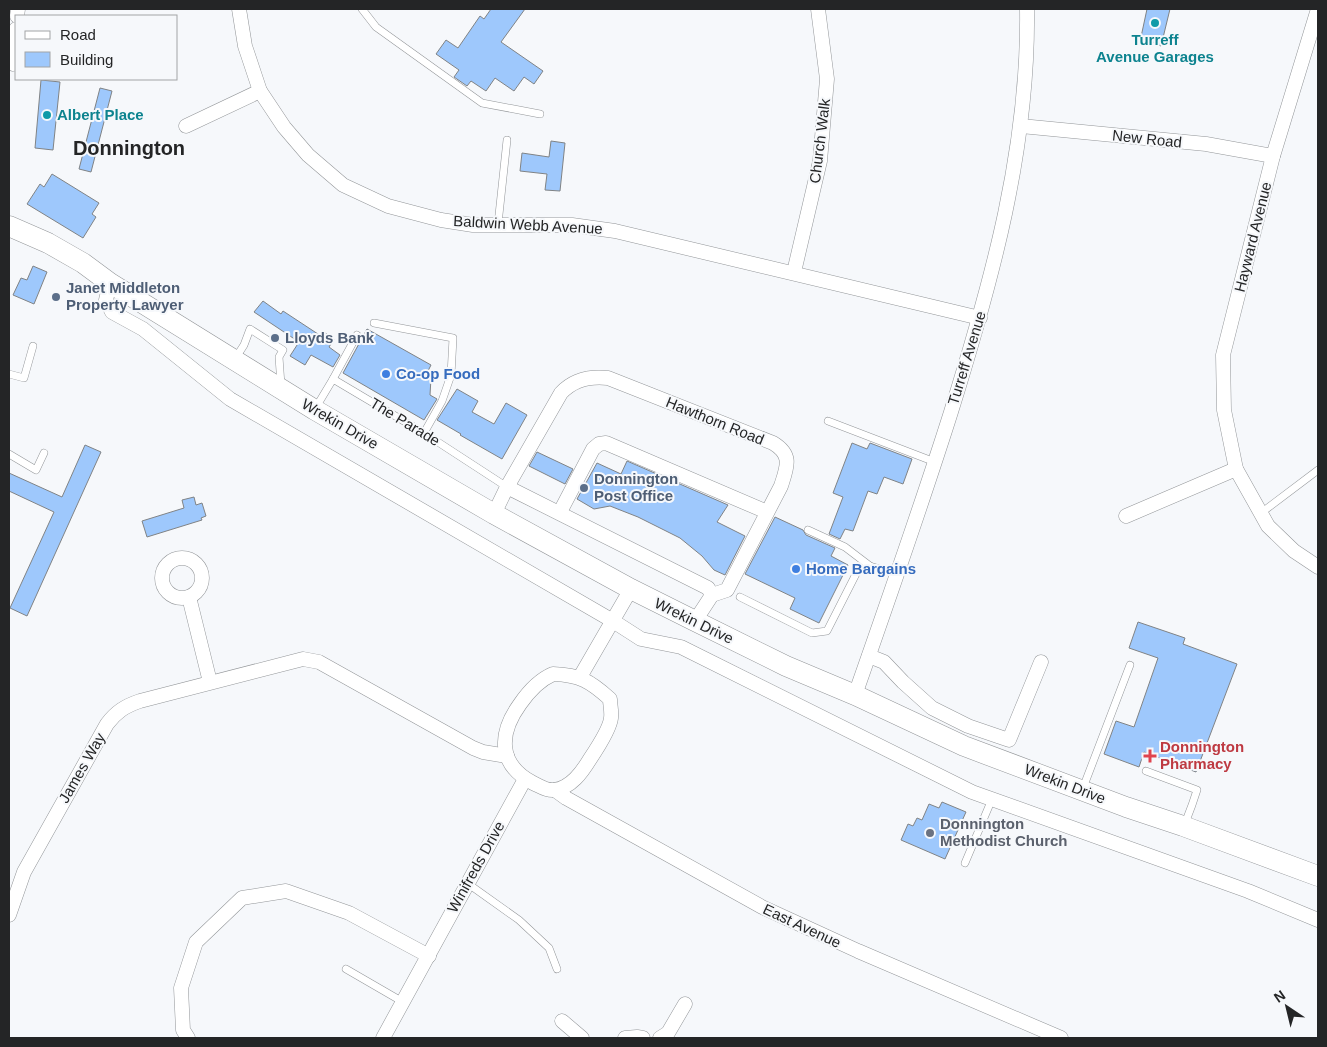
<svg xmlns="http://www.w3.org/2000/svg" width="1327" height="1047" viewBox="0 0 1327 1047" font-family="Helvetica,sans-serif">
	<rect width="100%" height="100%" fill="#f6f8fb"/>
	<g fill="#9ec8fc" stroke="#808385">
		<polygon points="491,9 525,9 501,42 543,71 534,84 524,77 514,91 495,78 486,91 471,81 467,86 454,77 459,70 436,54 446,40 458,48 480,16 484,19"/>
		<polygon points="1147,9 1170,9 1161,46 1141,37"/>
		<polygon points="41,80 60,82 53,150 35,148"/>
		<polygon points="100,88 112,91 91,172 79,169"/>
		<polygon points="551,141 565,143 560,191 545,190 547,174 520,171 522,153 549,157"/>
		<polygon points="52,174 99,203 92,214 96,217 83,238 27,204 40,184 44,187"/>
		<polygon points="33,266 47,272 34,304 13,295 21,278 27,280"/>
		<polygon points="263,301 281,314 283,311 321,336 324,332 334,339 329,347 340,355 333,367 311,355 305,365 290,356 299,342 254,312"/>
		<polygon points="367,329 431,365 426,375 431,378 430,395 437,399 424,420 343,373"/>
		<polygon points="457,389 478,401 472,412 494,424 506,403 527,415 502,459 460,435 461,434 437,420"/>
		<polygon points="852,443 867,449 870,443 912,459 903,484 884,477 877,494 868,491 853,531 845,529 840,539 829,534 843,497 833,493"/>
		<polygon points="85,445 101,452 27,616 10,608 54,512 9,491 9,473 62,497"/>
		<polygon points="537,452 573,469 565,484 529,466"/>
		<polygon points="627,461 728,505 717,522 745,536 725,575 714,570 702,556 680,538 638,517 610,506 594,509 577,499 597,463 621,474"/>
		<polygon points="194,497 196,505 202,503 206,516 201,518 202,520 147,537 142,521 184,508 182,500"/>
		<polygon points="775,517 803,530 806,535 835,548 831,556 848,565 819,623 790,609 795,598 745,574"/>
		<polygon points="1138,622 1185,638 1183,644 1237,664 1196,772 1144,752 1139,767 1104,754 1116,721 1134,727 1158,658 1129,648"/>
		<polygon points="942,802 966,812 945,859 901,840 908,824 913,826 917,818 922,820 929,804 939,808"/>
	</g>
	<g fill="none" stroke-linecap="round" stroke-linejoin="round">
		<defs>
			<g id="lane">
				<polyline points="362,9 376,27 482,103 540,114"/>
				<polyline points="498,224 507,140"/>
				<polyline points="374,323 453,338 451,375 442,401 424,433"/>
				<polyline points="235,359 244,345 250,329 283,350 279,357 281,385"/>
				<polyline points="9,374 24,378 33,346"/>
				<polyline points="333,379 357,335"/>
				<polyline points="315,409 333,379 424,433 507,487"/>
				<polyline points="828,421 935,462"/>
				<polyline points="9,454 36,470 44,453"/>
				<polyline points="1261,513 1318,470"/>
				<polyline points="808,530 845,547 870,566"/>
				<polyline points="740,597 812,633 827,631 857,572 870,566 897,574"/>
				<polyline points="1146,771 1197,790 1192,805 1184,826"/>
				<polyline points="1083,788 1130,665"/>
				<polyline points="965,863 992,799"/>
				<polyline points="467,883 519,920 549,948 557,969"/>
				<polyline points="346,969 403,1002"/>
			</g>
			<g id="street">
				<polyline points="239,9 245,46 260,91 284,127 308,155 343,185 388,206 441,220 473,225 572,225 615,231 980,318"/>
				<polyline points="17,16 18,9"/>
				<polyline points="9,47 15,46 16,29"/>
				<polyline points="13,64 15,46"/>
				<polyline points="186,126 260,91"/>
				<polyline points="1021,126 1206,144 1273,156"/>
				<polyline points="794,272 820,161 827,79 818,9"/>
				<polyline points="110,283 106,300 112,312 143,329 230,399 613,621 641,639 681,647 972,792 1248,891 1318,920"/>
				<polyline points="1236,469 1224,410 1223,355 1273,156 1318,9"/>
				<path d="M 507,487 L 561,393 C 574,379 590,376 608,378 L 773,443 C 793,455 787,467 781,486 L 727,590 L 712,595 L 695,621"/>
				<polyline points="560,512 593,449 599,444 606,443 767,512"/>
				<polyline points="494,514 507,487 708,588 712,595"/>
				<polyline points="1126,516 1236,469 1268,526 1294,551 1318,567"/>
				<circle cx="182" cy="578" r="20"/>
				<polyline points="189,597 210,682"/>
				<polyline points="869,656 884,662 903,682 932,708 968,726 1009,740 1041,662"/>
				<path d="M 553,674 C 580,675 590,681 610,699 C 610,705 612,712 611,718 C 610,729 596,750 590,759 C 582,772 571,788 554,790 C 546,791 540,786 533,783 C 497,764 499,733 520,704 C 529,691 539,680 553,674 Z"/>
				<polyline points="580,677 631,589"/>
				<path d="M 855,695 C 888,601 921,507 951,412 C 992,280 1029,148 1027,9"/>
				<polyline points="555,790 566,798 762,907 858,951 1061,1038"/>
				<path d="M 9,915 L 24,872 L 107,724 C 116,712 125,706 140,701 L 303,659 L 319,662 L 473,748 L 483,752 L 507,756"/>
				<polyline points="562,1021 582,1038"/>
				<polyline points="188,1038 183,1030 181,988 196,942 242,898 286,891 349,913 429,956"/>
				<polyline points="383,1038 525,779"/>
				<polyline points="625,1038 637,1037 643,1038"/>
				<polyline points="660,1038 668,1033 685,1004"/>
			</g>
			<polyline id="secondary" points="9,226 48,243 83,263 110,283 315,410 494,514 631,589 695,621 786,666 855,695 964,746 1126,807 1183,826 1318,876"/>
		</defs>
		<use href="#lane" stroke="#939699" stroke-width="8"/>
		<use href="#street" stroke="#939699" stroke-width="15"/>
		<use href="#secondary" stroke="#939699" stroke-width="21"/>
		<use href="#lane" stroke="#fff" stroke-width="7"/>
		<use href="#street" stroke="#fff" stroke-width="14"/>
		<use href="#secondary" stroke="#fff" stroke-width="20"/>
	</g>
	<g fill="#0f9aa8" stroke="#f6f8fb" stroke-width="2">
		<circle cx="1155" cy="23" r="5"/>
		<circle cx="47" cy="115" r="5"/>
	</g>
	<g fill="#5c6f8a" stroke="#f6f8fb" stroke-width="2">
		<circle cx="56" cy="297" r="5"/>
		<circle cx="275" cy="338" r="5"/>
		<circle cx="584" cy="488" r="5"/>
	</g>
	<g fill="#3f7fe0" stroke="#f6f8fb" stroke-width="2">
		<circle cx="386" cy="374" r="5"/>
		<circle cx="796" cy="569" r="5"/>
	</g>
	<path fill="#e0444e" stroke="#f6f8fb" stroke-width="2" d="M1147.5 748.5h5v5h5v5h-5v5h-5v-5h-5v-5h5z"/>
	<circle fill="#6b7280" stroke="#f6f8fb" stroke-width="2" cx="930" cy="833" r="5"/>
	<g text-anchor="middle" stroke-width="4" stroke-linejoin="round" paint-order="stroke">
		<g font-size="15" font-weight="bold" fill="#0d838f" stroke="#f6f8fb">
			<text x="1155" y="45">Turreff<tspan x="1155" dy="17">Avenue Garages</tspan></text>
			<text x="57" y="120" text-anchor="start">Albert Place</text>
		</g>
		<g font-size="15" fill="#242526" stroke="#f6f8fb">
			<text transform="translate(1147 139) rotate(6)" y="5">New Road</text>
			<text transform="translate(820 141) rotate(-83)" y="5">Church Walk</text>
			<text transform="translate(528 225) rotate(3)" y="5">Baldwin Webb Avenue</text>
			<text transform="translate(1253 237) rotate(-76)" y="5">Hayward Avenue</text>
			<text transform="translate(967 358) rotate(-73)" y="5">Turreff Avenue</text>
			<text transform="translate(715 421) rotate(22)" y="5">Hawthorn Road</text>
			<text transform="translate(405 422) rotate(31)" y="5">The Parade</text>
			<text transform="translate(340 424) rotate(30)" y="5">Wrekin Drive</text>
			<text transform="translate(694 621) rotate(26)" y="5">Wrekin Drive</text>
			<text transform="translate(82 768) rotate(-60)" y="5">James Way</text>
			<text transform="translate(1065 784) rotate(21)" y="5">Wrekin Drive</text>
			<text transform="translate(476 867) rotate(-61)" y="5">Winifreds Drive</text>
			<text transform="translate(802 926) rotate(25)" y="5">East Avenue</text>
		</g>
		<g font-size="15" font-weight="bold" fill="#4e5e75" stroke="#f6f8fb" text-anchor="start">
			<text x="66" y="293">Janet Middleton<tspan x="66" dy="17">Property Lawyer</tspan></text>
			<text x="285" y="343">Lloyds Bank</text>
			<text x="594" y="484">Donnington<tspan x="594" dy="17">Post Office</tspan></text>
		</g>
		<g font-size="15" font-weight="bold" fill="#366cbe" stroke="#f6f8fb" text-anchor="start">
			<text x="396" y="379">Co-op Food</text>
			<text x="806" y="574">Home Bargains</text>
		</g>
		<g font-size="15" font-weight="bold" fill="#be3a42" stroke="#f6f8fb" text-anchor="start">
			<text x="1160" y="752">Donnington<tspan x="1160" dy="17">Pharmacy</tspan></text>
		</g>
		<g font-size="15" font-weight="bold" fill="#5b616d" stroke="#f6f8fb" text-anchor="start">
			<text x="940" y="829">Donnington<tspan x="940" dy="17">Methodist Church</tspan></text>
		</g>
		<g font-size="20" font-weight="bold" fill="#242526" stroke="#f6f8fb">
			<text x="129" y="155">Donnington</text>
		</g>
	</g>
	<rect width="1327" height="1047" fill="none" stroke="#242526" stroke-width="20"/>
	<rect x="15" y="15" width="162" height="65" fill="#f6f8fb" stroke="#a2a4a6"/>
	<rect x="25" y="31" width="25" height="8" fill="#ffffff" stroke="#a2a4a6"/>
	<text x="60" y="40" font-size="15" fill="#242526">Road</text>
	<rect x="25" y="52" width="25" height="15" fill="#9ec8fc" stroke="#a2a4a6"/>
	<text x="60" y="65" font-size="15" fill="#242526">Building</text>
	<g transform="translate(1287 1007) rotate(325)" stroke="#f6f8fb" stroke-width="4" paint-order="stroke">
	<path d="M0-4L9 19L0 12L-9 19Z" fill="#242526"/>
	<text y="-8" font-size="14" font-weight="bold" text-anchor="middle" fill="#242526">N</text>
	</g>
</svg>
